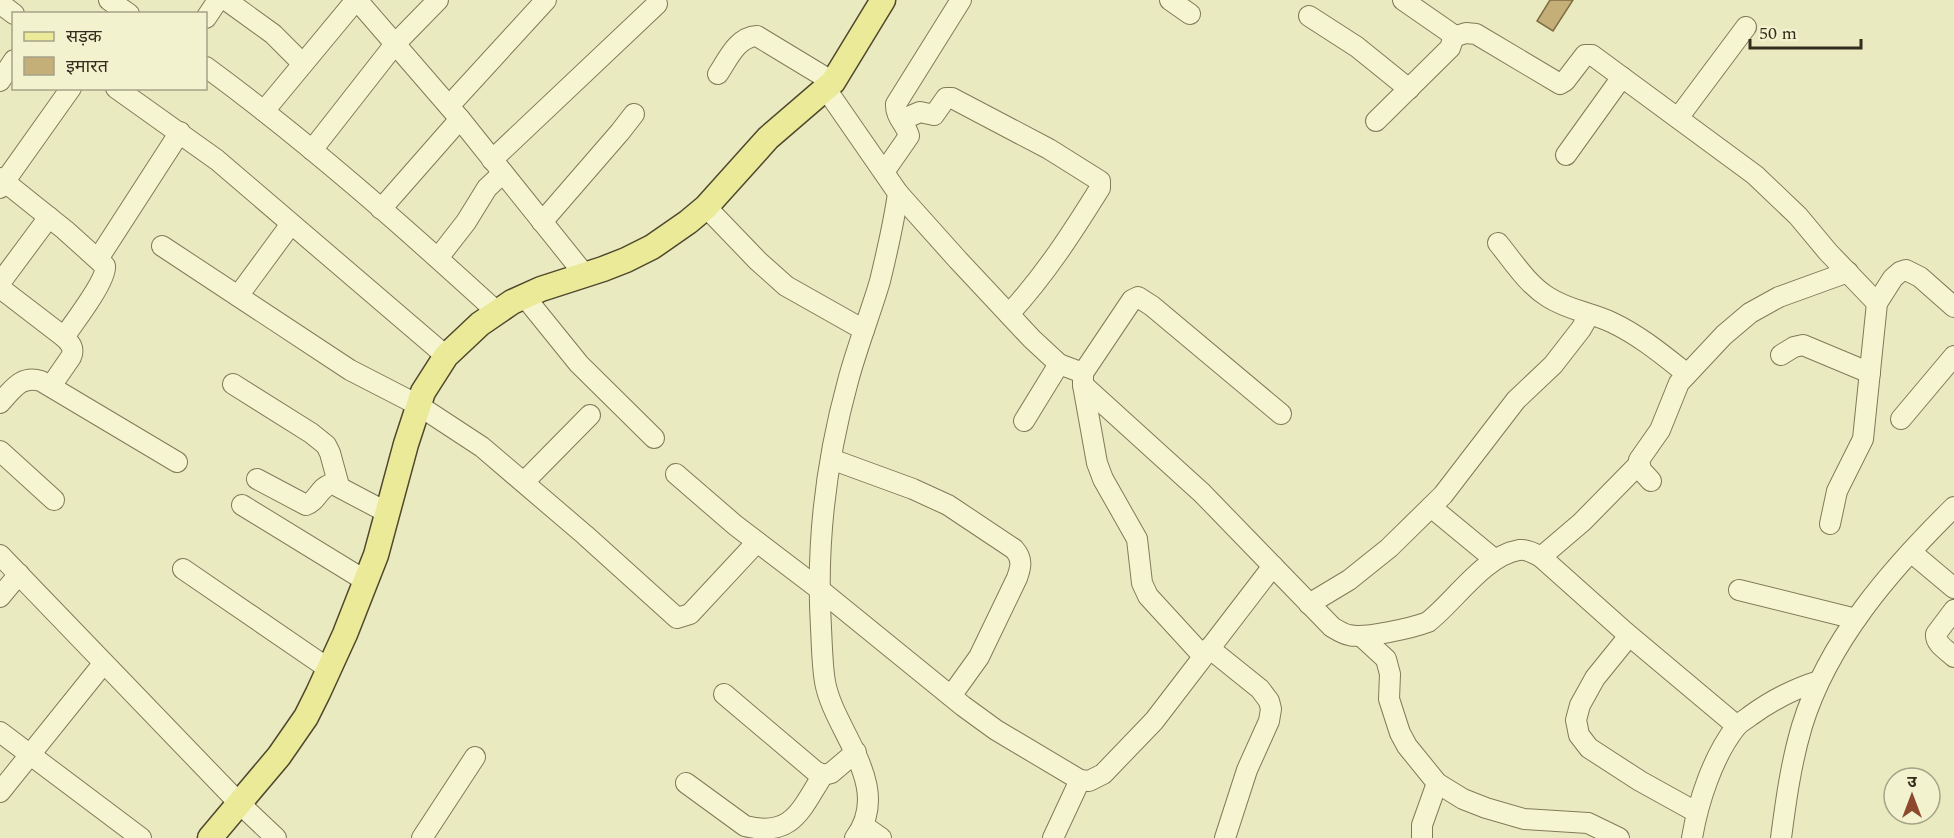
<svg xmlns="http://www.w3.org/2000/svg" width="1954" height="838" viewBox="0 0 1954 838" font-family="Spectral,'Noto Sans Devanagari',serif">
	<rect width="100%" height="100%" fill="#eaeac0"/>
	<polygon fill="#c5af78" stroke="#7f6c41" stroke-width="1.5" points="1550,0 1573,0 1553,31 1537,21"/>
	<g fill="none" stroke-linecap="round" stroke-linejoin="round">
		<defs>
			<g id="minor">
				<polyline points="109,0 129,14"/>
				<polyline points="226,0 273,34 302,63"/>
				<polyline points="357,0 460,119 585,275"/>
				<polyline points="1170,0 1190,14"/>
				<polyline points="6,8 14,14"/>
				<polyline points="1309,16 1357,47 1409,89"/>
				<polyline points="206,18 218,0"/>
				<polyline points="1453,37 1466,33 1476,34 1560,84 1565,81 1585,55 1592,55 1755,175 1798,216 1828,252 1877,303"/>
				<path d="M 206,67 C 308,142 404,227 497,312"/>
				<path d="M 718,74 C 728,59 737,37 757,36 L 833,82"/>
				<polyline points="0,81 14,60"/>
				<polyline points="116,88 217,160 446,356"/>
				<path d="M 826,89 L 898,193 C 894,223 887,252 880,281 C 870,315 857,347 848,381 C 826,461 816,545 821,628 C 822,646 822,664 825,682 C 834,732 894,786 855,838"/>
				<polyline points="449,106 546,0"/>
				<polyline points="264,111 356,0"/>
				<polyline points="1678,118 1746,27"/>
				<path d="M 901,120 L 920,112 L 934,115 L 946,98 L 952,98 L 1049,149 L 1100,181 L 1100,188 C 1072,233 1045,275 1009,314"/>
				<polyline points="1376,121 1450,48 1452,42 1452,34 1403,0"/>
				<polyline points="312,150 395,44 438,0"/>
				<polyline points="1566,155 1622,77"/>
				<polyline points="492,160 657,4"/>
				<path d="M 884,172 L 909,136 C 906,124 895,117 896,104 L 961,0"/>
				<path d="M 0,178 L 65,230 L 105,266 C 107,280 73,324 64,337"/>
				<polyline points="0,188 71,88"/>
				<polyline points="898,193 958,260 1032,339 1059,364 1083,373"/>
				<polyline points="706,207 758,261 786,286 864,330"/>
				<polyline points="381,209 460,119"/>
				<polyline points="542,222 620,132 634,114"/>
				<path d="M 1498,243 C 1513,261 1527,284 1548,297 C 1568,310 1589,312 1611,322 C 1639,335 1663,355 1687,374"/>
				<polyline points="162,246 350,370 418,405 482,447 585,535 677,618 690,614 757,542"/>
				<polyline points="438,258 466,222 487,188 503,173"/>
				<polyline points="98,259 180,132"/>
				<polyline points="0,283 49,217"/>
				<path d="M 0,288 L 64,337 C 70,343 75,348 71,357 L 51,386"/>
				<polyline points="238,296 291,224"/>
				<polyline points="524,296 579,364 654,438"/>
				<polyline points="1781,355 1794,347 1803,345 1870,373"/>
				<polyline points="233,384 311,433 326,445 330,453 339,486"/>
				<path d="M 1083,385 L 1202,493 L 1332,627 C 1337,630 1343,634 1349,635 C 1364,639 1412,628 1428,622 C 1455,601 1484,556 1519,550 C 1526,549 1534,553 1541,557 L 1625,632 L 1737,726"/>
				<path d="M 0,403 C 13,389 21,375 41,381 L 177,462"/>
				<polyline points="1901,419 1954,356"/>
				<polyline points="1024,421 1059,364"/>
				<polyline points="0,451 54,500"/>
				<path d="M 831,459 L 913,489 L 948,505 L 1014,549 C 1023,559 1021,567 1017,578 L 979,657 L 951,696"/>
				<polyline points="676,474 735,525 819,589 963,706 996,730 1080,780 1089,781 1103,774 1154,721 1273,566"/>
				<path d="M 257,479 L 306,505 C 317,502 320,485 333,484 L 388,513"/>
				<polyline points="1651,481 1641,470 1639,460 1660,430 1679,383 1724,335 1750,313 1779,297 1848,272"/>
				<polyline points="524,482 590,415"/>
				<polyline points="242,505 366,581"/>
				<polyline points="1431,507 1494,559"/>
				<polyline points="1830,524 1837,491 1863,439 1877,303 1893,278 1900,272 1906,270 1920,277 1954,307"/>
				<polyline points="1911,552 1954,588"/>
				<polyline points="0,555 239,803 276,838"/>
				<polyline points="1541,557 1582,522 1639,464"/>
				<polyline points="183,569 329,669"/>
				<polyline points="1739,590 1856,619"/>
				<polyline points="0,597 19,574"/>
				<polyline points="1309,604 1349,580 1389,548 1443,495 1516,400 1553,365 1581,329 1589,315"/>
				<path d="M 1954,610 L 1936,634 C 1935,644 1947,650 1954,657"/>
				<polyline points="1361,636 1386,659 1390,674 1389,699 1400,733 1407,746 1437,783 1463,799 1486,808 1524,819 1588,823 1619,838"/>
				<polyline points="1629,636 1595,678 1580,705 1576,720 1579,735 1589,748 1640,781 1696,812"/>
				<polyline points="1209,648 1260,689 1269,701 1271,709 1269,721 1247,770 1225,838"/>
				<polyline points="1203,656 1148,596 1142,583 1137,539 1103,479 1097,463 1083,385 1083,373 1132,300 1138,297 1152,306 1281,414"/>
				<polyline points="724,694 815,771 823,775 831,773 856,752"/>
				<polyline points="0,732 141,838"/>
				<path d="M 686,783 L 745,826 C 793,838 801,809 823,775"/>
				<polyline points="0,792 103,664"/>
				<polyline points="864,826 881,838"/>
				<polyline points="422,838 475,757"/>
				<polyline points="1053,838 1080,780"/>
				<polyline points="1422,838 1422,825 1437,783"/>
				<path d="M 1692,838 C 1698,802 1713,756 1736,727 C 1739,723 1745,720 1750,716 C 1772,700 1793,689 1819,681"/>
				<path d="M 1781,838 C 1786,800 1791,763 1802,726 C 1828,641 1891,569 1954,507"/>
			</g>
			<polyline id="major" points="210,838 279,756 306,717 318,693 345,634 376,555 406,444 423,392 446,356 480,324 512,302 541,289 603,269 626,260 652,247 688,222 706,207 768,138 833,82 883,0"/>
		</defs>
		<use href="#minor" stroke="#817a59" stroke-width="22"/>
		<use href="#major" stroke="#4f472e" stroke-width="27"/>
		<use href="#minor" stroke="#f6f5d2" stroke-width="20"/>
		<use href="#major" stroke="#ebea99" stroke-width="24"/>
	</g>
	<rect x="12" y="12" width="195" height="78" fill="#f2f2cf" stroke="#a5a388" stroke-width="1.5"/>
	<rect x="24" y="32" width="30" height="9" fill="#ebea99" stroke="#a5a388" stroke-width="1.5"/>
	<text x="66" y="42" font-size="18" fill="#322d1d">सड़क</text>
	<rect x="24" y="57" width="30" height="18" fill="#c5af78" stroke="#a5a388" stroke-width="1.5"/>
	<text x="66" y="72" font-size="18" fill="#322d1d">इमारत</text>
	<g transform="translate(1912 796)"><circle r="28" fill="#f2f2cf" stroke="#a5a388" stroke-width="1.5"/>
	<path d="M0-4.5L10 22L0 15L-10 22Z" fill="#8c492e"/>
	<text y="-9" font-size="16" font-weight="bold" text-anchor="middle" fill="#322d1d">उ</text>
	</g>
	<path d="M1750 39v9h111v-9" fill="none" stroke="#322d1d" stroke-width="3"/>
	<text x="1759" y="39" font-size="18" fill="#322d1d" stroke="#f2f2cf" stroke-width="4.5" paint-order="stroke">50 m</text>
</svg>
